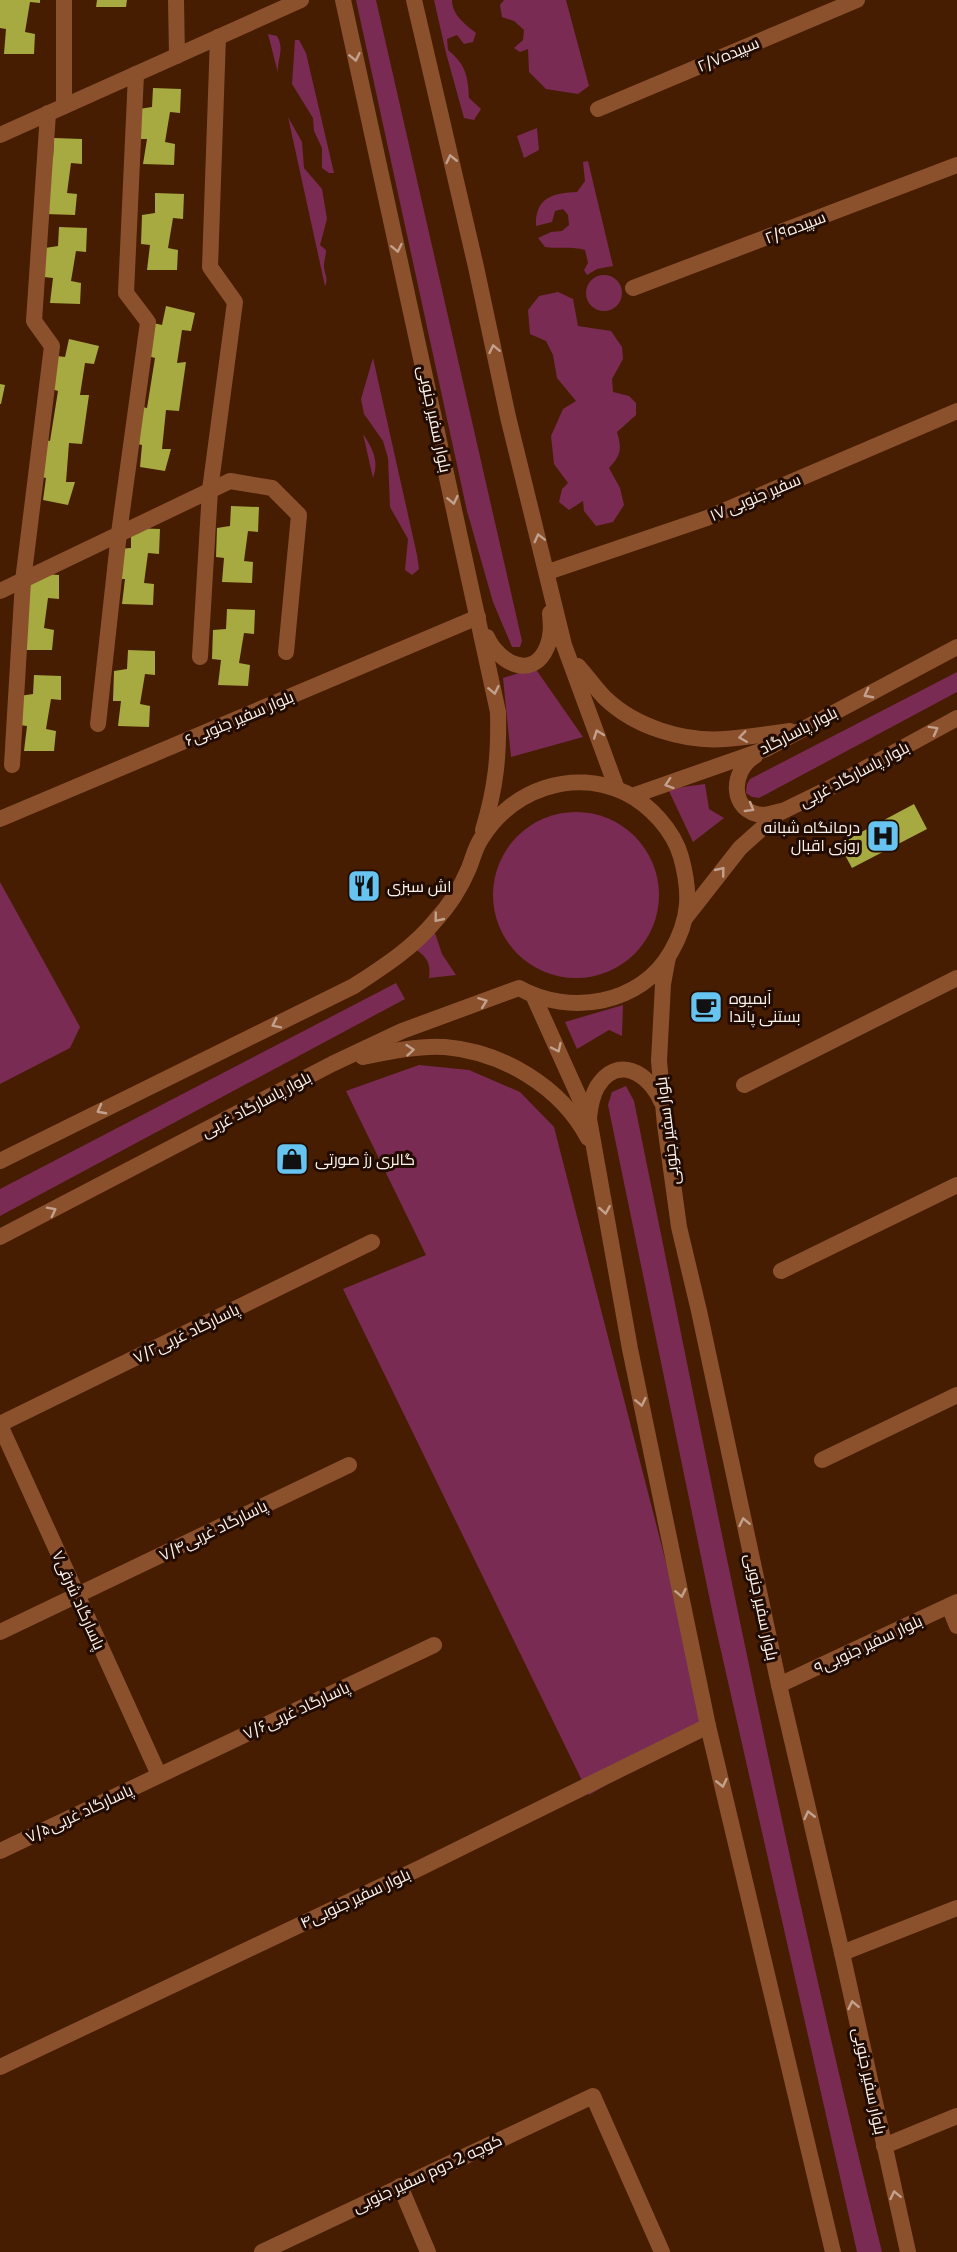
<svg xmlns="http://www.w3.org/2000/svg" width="957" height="2252" viewBox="0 0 957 2252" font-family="Merriweather,Cairo,serif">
	<rect width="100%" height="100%" fill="#461d00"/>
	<g fill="#792b54">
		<polygon points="356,0 376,0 522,641 520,647 512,647 493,602 467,511"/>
		<path d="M 434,0 L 452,0 C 452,15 465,24 476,33 L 473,42 L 464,44 L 457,35 L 447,39 L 448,50 C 466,65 468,76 469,98 L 481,109 L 474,120 L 464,118 L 446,53 Z"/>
		<polygon points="504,0 566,0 589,86 578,94 546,89 529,72 528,49 520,52 514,48 523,40 524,30 514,21 502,17 500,5"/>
		<path d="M 268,34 L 277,36 C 285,50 277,59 278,73 Z"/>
		<polygon points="295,40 299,40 306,53 334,173 329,173 322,168 322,148 314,131 313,118 292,84"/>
		<path d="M 288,117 L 302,142 L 304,168 L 322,189 L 327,219 L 320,245 L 326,250 C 326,256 324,260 324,266 C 324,274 329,278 325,286 Z"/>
		<polygon points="537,128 539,150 524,158 517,136"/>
		<path d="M 588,161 L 613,266 L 597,269 L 587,275 L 584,270 L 588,263 L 585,250 C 572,246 559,249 545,247 L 538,238 L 551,232 L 562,231 L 569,225 L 568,215 L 563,209 L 555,211 L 552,222 L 536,226 C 535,198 552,193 577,192 L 585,181 L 583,162 Z"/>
		<circle cx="604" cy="293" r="18"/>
		<path d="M 558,292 L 573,299 L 578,326 L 611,331 L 622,347 L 623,359 L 612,379 L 613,392 L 629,396 L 636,403 L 636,415 L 617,432 C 622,449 621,455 609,468 L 620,488 L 624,505 L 613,522 L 596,526 L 584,511 L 583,501 L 569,510 L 559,502 L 562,489 L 568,483 L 554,464 L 551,436 L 563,409 L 576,401 L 557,378 L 553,355 L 546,341 L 530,334 L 528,310 L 539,296 Z"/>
		<polygon points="373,358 417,555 419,569 412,575 405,570 408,539 390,507 388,458 383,441 364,414 361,399"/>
		<path d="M 363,434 C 373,449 379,461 373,478 Z"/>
		<polygon points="535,668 583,737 511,757 503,678"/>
		<polygon points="957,672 957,692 759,798 752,797 746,793 747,784 750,779"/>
		<polygon points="705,784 709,809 724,818 693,842 668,789"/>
		<circle cx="576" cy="895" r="83"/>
		<polygon points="0,882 80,1027 70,1048 0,1084"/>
		<path d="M 435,933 L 442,954 L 456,975 L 429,978 C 431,963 427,957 415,949 Z"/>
		<polygon points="396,983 405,999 0,1216 0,1189"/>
		<polygon points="623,1005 622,1036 609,1030 577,1049 565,1022"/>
		<polygon points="419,1065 469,1070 520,1092 554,1127 708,1726 589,1795 343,1289 426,1255 346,1091"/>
		<path d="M 626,1086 L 634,1101 C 712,1485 787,1871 882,2252 L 857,2252 L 714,1620 L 608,1105 L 612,1092 Z"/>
	</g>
	<g fill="#a7aa40">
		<polygon points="0,0 40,0 40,3 30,2 25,32 35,34 34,54 4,54 6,29 0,28"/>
		<polygon points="97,0 127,0 126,7 96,7"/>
		<polygon points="153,88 181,89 180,113 170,112 165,142 175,144 174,165 143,164 147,139 138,139 139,109 152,107"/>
		<polygon points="54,138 82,139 82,164 71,163 67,193 77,194 75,215 45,214 40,159 53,158"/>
		<polygon points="155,193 184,194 183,219 173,218 168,248 178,250 177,270 147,270 150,245 141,244 142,215 155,213"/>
		<polygon points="59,227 87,228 86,252 76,251 71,281 81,283 80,304 50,303 53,278 44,277 45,248 58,246"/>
		<polygon points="166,306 195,313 191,331 182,330 177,363 186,362 179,411 166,410 162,449 171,449 165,471 140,467 142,445 133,443 138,406 147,408 155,358 144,355 153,323 162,325"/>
		<polygon points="69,339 99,346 94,364 85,363 80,395 89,395 82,444 69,443 66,482 75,482 68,505 43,500 46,478 36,476 41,439 50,441 58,391 48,388 57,356 65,357"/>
		<polygon points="0,384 5,385 1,404 0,404"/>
		<polygon points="231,506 259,507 258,532 248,531 244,561 253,562 252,583 222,582 224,558 216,557 217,528 230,526"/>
		<polygon points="131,528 160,529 159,554 148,553 144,583 154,584 153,605 122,604 125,579 117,579 117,549 131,548"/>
		<polygon points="31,573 59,575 59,599 48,598 44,628 54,630 52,650 22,650"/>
		<polygon points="227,609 255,610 254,634 244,633 239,663 250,665 248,686 218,685 221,660 212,659 213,630 226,629"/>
		<polygon points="128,650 155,651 155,675 145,674 140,704 150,706 149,727 118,726 121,701 113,701 114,671 127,669"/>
		<polygon points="34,675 61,676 61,700 51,699 46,729 56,731 54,751 24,751 27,726 19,725 19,696 33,694"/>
		<polygon points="914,804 927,829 852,868 839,844"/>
	</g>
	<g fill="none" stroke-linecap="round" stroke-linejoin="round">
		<g stroke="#8b512d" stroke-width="16">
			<polyline points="176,0 177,56"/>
			<polyline points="64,106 64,0"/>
			<polyline points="598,109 857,0"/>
			<polyline points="0,135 301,0"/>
			<polyline points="633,288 957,165"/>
			<polyline points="548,572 707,518 957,411"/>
			<polyline points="0,591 230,481 272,488 299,515 286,652"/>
			<polyline points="200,657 210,490 235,302 210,267 218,37"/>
			<polyline points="98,724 119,533 148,322 126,293 136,74"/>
			<polyline points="12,765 23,581 52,346 34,321 48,113"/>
			<polyline points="0,819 478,617"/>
			<polyline points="744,1085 957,978"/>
			<polyline points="781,1271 957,1185"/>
			<polyline points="0,1424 372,1242"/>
			<polyline points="0,1425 159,1775"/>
			<polyline points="822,1460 957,1395"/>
			<polyline points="949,1606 957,1626"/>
			<polyline points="0,1632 349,1465"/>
			<polyline points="0,1851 434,1645"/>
			<polyline points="842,1953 957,1908"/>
			<polyline points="884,2146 957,2116"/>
			<polyline points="400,2186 428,2252"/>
			<polyline points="262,2252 593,2096 662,2252"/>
		</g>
		<g stroke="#8b512d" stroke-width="16">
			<polyline points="779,1685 957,1602"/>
			<polyline points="0,2067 420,1868 708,1726"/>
		</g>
		<g stroke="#8b512d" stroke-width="16">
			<path d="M 343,0 L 498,712 C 499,756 496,787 483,830"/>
			<polyline points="414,0 476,267 508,417 564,645 617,789"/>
			<path d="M 487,637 C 499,663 533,681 547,647 C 552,636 551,624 550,613"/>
			<path d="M 578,666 C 587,676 595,688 605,698 C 635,727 684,742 725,739 C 747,737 769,734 790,731"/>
			<path d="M 755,756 C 730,771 729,812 763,815 C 769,815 776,812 782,811"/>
			<polyline points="632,796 766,749 957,647"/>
			<polyline points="686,917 740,848 779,813 824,791 957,718"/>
			<polyline points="668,957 663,984 659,1061 665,1125 679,1227 699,1311 779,1685 842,1953 908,2252"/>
			<polyline points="533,995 589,1119 630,1349 708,1726 833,2252"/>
			<path d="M 363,1057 C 387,1052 421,1045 445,1047 C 503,1052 561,1087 588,1138"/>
			<path d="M 589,1118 C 590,1108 592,1096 597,1087 C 617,1054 649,1073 661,1101"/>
			<path d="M 0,1161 L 354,986 C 383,967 413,948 435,921 C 449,906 461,887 469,868 C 473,858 475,848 481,839 C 512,789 573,768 626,793 C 650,805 674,831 681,857 C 691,893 690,919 671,952 C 641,1005 569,1016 519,988 L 402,1031 L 332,1064 L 0,1237"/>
		</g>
	</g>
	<defs><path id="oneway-chevron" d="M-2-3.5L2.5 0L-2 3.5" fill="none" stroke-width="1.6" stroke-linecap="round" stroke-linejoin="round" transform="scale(1.5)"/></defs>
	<g stroke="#c2a28e">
		<use href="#oneway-chevron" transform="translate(355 57) rotate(78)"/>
		<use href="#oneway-chevron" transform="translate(451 159) rotate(-103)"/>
		<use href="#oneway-chevron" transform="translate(397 248) rotate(78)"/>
		<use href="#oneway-chevron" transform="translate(494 349) rotate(-102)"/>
		<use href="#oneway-chevron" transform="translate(453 500) rotate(78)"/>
		<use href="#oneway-chevron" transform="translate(539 538) rotate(-104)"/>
		<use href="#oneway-chevron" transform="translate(494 690) rotate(78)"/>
		<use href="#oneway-chevron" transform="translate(868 694) rotate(152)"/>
		<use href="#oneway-chevron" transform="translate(934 730) rotate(-29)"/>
		<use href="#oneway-chevron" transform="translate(598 734) rotate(-110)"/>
		<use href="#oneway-chevron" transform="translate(743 737) rotate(172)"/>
		<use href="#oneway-chevron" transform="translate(669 784) rotate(162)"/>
		<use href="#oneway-chevron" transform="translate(750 808) rotate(30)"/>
		<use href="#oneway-chevron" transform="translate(721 871) rotate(-51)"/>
		<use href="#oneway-chevron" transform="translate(438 918) rotate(129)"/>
		<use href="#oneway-chevron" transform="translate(483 1002) rotate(-21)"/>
		<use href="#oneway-chevron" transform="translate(276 1024) rotate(154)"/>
		<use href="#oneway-chevron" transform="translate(557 1048) rotate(65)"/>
		<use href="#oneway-chevron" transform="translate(410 1050) rotate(-5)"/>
		<use href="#oneway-chevron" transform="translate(101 1110) rotate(152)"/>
		<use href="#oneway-chevron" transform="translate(605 1210) rotate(80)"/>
		<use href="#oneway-chevron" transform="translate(52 1211) rotate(-27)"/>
		<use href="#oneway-chevron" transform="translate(641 1402) rotate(78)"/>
		<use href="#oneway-chevron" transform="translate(744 1522) rotate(-102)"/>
		<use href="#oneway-chevron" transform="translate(681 1593) rotate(78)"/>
		<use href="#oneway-chevron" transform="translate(722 1783) rotate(77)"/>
		<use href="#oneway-chevron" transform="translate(809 1815) rotate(-103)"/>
		<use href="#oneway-chevron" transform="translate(853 2005) rotate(-102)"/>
		<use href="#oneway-chevron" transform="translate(895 2195) rotate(-102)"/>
	</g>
	<defs>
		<symbol id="hospital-square" viewBox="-11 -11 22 22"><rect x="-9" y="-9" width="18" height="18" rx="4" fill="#67c4f0" stroke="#220b01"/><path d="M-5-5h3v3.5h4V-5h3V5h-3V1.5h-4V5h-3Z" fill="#111"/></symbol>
		<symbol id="restaurant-square" viewBox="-11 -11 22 22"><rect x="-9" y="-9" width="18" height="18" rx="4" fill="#67c4f0" stroke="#220b01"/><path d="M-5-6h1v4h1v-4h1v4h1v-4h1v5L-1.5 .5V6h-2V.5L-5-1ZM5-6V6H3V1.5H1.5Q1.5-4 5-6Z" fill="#111"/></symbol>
		<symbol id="cafe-square" viewBox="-11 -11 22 22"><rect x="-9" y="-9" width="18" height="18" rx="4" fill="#67c4f0" stroke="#220b01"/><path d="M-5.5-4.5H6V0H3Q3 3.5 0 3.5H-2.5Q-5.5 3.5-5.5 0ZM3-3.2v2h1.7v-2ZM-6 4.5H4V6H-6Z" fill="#111"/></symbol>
		<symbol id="shop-square" viewBox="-11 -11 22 22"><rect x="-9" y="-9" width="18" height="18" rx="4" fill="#67c4f0" stroke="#220b01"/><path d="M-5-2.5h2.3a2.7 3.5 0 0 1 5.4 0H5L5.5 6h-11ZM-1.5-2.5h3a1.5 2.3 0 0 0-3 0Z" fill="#111"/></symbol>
	</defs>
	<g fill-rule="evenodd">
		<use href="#hospital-square" x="864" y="817" width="38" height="38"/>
		<use href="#restaurant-square" x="345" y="867" width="38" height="38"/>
		<use href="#cafe-square" x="687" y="988" width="38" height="38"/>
		<use href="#shop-square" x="273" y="1140" width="38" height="38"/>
	</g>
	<g text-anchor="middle" stroke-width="6" stroke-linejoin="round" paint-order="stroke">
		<g font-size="16" fill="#faf3ef" stroke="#220b01">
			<text transform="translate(728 54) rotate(-23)" y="6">سپیده۲/۷</text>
			<text transform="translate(795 227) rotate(-21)" y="6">سپیده۲/۹</text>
			<text transform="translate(435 419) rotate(78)" y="6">بلوار سفیر جنوبی</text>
			<text transform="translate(755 497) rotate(-23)" y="6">سفیر جنوبی ۱۷</text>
			<text transform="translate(239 718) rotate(-23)" y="6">بلوار سفیر جنوبی۶</text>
			<text transform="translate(798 730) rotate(-27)" y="6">بلوار پاسارگاد</text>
			<text transform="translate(854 774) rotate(-28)" y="6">بلوار پاسارگاد غربی</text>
			<text transform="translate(256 1104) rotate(-28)" y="6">بلوار پاسارگاد غربی</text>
			<text transform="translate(667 1131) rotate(-97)" y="6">بلوار سفیر جنوبی</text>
			<text transform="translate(186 1333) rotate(-26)" y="6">پاسارگاد غربی۷/۲</text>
			<text transform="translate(213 1530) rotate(-26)" y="6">پاسارگاد غربی۷/۴</text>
			<text transform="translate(79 1600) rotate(66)" y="6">پاسارگاد شرقی۷</text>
			<text transform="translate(762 1607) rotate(78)" y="6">بلوار سفیر جنوبی</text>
			<text transform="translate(868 1644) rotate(-25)" y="6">بلوار سفیر جنوبی۹</text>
			<text transform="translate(296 1710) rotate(-25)" y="6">پاسارگاد غربی۷/۶</text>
			<text transform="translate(79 1813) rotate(-25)" y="6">پاسارگاد غربی۷/۵</text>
			<text transform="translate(355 1898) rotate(-25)" y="6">بلوار سفیر جنوبی۴</text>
			<text transform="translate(870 2081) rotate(78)" y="6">بلوار سفیر جنوبی</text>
			<text transform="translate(427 2173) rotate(-25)" y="6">کوچه 2 دوم سفیر جنوبی</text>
		</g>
		<g font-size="16" fill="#faf3ef" stroke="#220b01" text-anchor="start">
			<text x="860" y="833" text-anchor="end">درمانگاه شبانه<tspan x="860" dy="18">روزی اقبال</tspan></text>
			<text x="387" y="892">اش سبزی</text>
			<text x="729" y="1004">آبمیوه<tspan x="729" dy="18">بستنی پاندا</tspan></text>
			<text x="315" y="1165">گالری رژ صورتی</text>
		</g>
	</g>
</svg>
